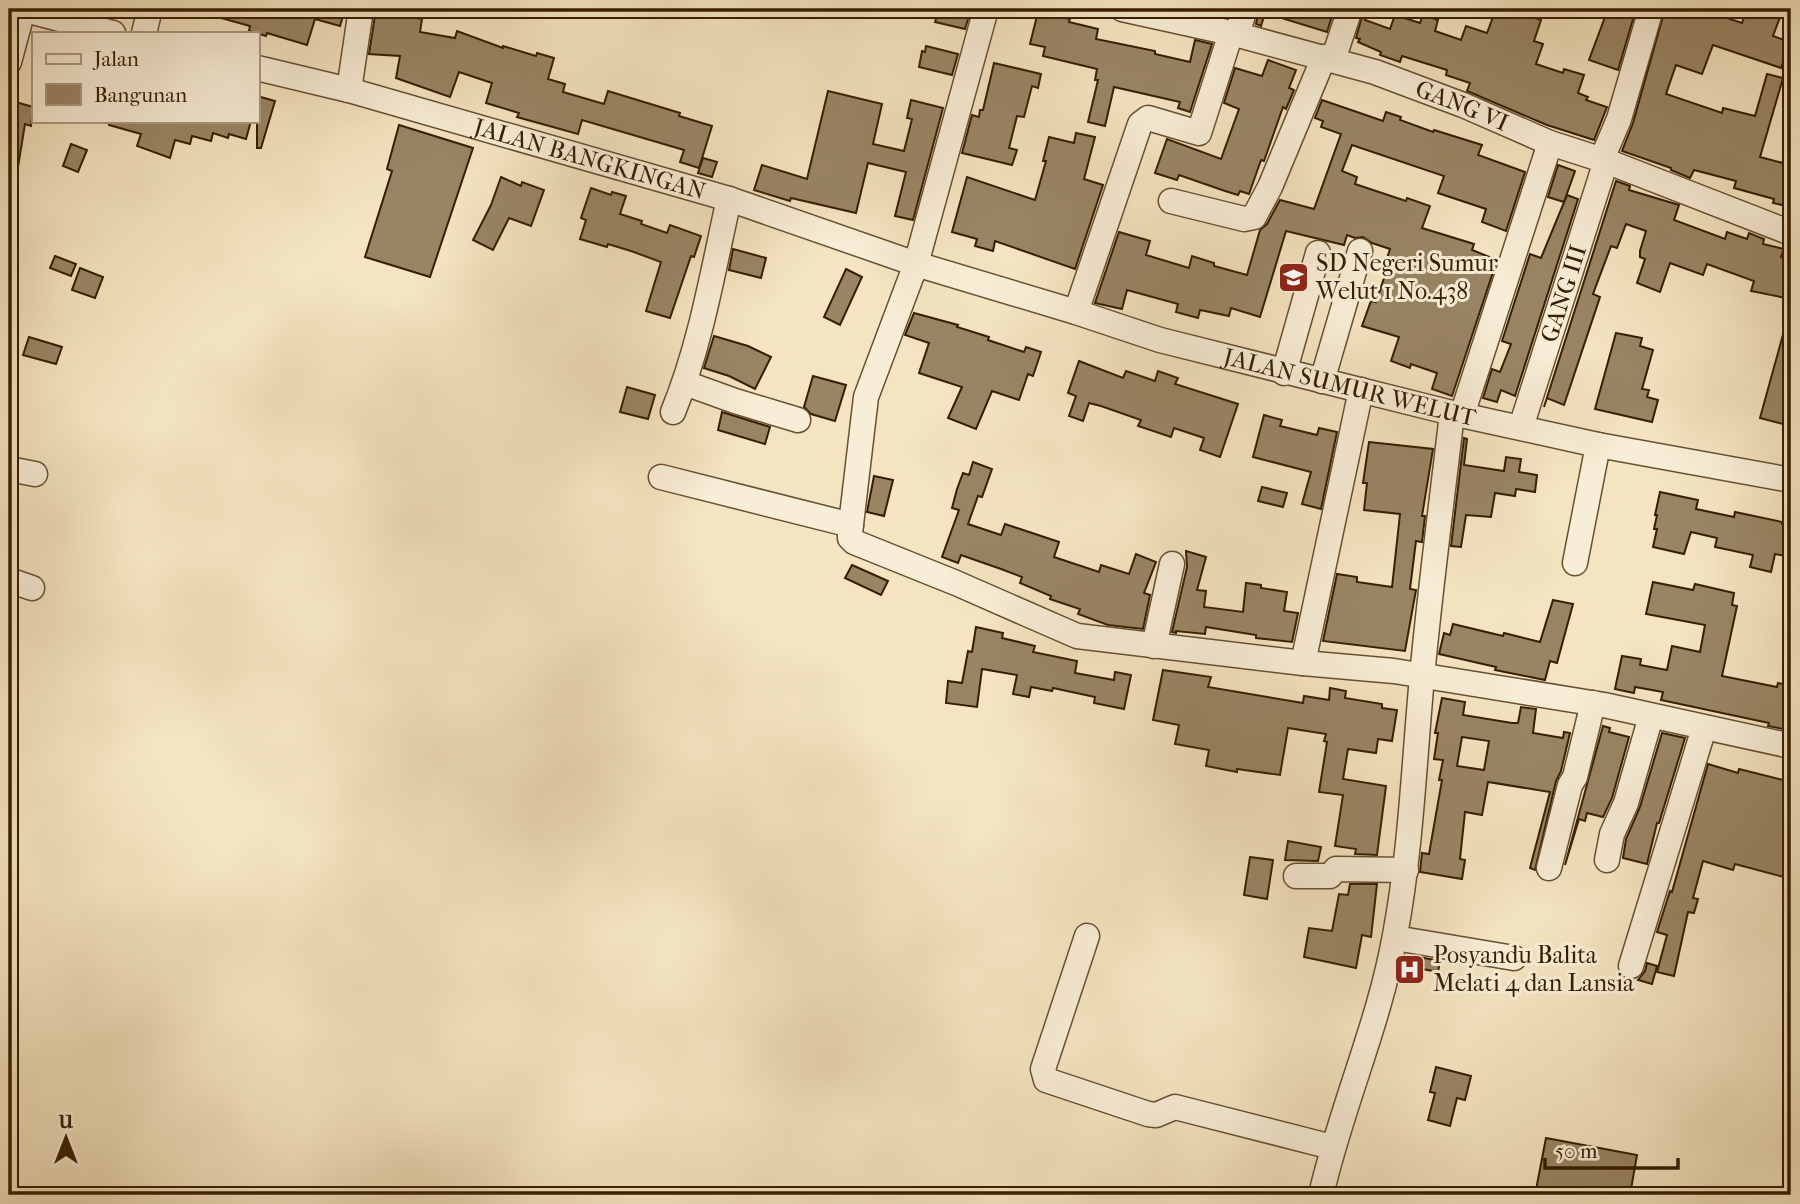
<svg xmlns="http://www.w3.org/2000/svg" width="1800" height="1204" viewBox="0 0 1800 1204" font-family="'IM FELL French Canon',serif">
	<rect width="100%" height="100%" fill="#f4e4c0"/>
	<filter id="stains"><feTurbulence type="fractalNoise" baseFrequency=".00286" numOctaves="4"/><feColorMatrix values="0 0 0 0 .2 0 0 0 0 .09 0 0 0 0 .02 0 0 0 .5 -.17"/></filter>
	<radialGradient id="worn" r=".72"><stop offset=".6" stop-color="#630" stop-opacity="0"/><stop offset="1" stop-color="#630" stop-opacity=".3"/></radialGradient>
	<g fill="#998564" stroke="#361e00" stroke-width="2" fill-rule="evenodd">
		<polygon points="204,9 345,9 340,26 315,19 307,45 267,33 266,36 249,31 250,26 203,13"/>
		<polygon points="376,9 392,9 392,14 422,19 420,32 455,38 457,31 503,48 503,46 536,56 537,53 554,58 548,79 565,84 563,92 604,104 608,91 680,113 679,116 712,126 699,168 680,162 684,150 582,120 578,134 517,117 519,113 486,103 492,83 459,72 450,97 396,78 400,56 369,54"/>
		<polygon points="939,9 971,9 965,29 935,22"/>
		<polygon points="1259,9 1334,9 1327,32 1265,13 1261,26 1256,24"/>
		<polygon points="1364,9 1369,9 1365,20 1390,29 1395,15 1420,23 1423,15 1438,20 1435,31 1461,40 1466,26 1487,33 1496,9 1520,9 1519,12 1541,20 1534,41 1543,44 1536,64 1563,73 1564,69 1584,75 1578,93 1588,97 1586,100 1607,107 1594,140 1547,125 1467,91 1470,83 1446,75 1447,70 1402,56 1400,62 1380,55 1381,52 1358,42 1360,39 1356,38"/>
		<polygon points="1608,9 1636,9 1618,70 1589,60"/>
		<polygon points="1665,9 1700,9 1742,23 1747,9 1783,9 1773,36 1790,42 1781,68 1713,45 1702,74 1676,65 1666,94 1722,113 1723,108 1755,116 1767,74 1783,78 1760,157 1791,165 1791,207 1773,203 1774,199 1734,188 1736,181 1694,170 1690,178 1671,170 1671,168 1622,151 1633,123"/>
		<polygon points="1038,12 1070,19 1069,22 1098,29 1096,39 1155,51 1155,54 1190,62 1195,40 1212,44 1190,112 1178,108 1180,102 1114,87 1105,126 1088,122 1098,80 1095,80 1097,69 1043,56 1045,47 1030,44"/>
		<polygon points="926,46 958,54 952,75 919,67 922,51 925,52"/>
		<polygon points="1268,60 1296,70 1289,88 1294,90 1286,109 1283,107 1264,161 1261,160 1249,194 1240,191 1238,195 1225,191 1179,175 1177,180 1155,173 1167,139 1221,159 1239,109 1224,103 1235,68 1262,76"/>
		<polygon points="994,63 1041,74 1038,88 1032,86 1024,117 1017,116 1009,148 1017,150 1012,165 962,153 972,115 979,117 980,110 983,110"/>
		<polygon points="828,91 882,104 873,144 904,151 912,119 907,118 911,100 943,108 913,220 895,216 906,172 868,163 856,213 791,198 790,201 754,190 762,165 807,179"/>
		<polygon points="257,96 275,101 261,148 257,148"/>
		<polygon points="9,100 33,107 31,126 25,124 17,173 9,172"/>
		<polygon points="1322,100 1383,121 1386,112 1401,117 1400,120 1433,132 1434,130 1482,145 1478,155 1525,172 1506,231 1482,222 1486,209 1438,193 1444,176 1352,145 1342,171 1357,177 1355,184 1406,201 1407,198 1430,206 1422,228 1474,244 1472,250 1497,260 1452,396 1432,389 1437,373 1411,364 1410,368 1391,361 1399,337 1362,326 1371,301 1376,302 1386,272 1383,271 1390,249 1372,243 1363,237 1355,238 1347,235 1344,245 1286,231 1260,317 1231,308 1229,316 1200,310 1198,318 1176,312 1178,304 1127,290 1122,309 1095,303 1119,232 1150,241 1146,255 1189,268 1192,256 1214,263 1214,266 1247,275 1260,230 1267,224 1280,200 1314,209 1341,134 1321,127 1323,121 1315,118"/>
		<polygon points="110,121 251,121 246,139 229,134 228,138 213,133 211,141 192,136 190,144 175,140 170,158 137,146 141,134 109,125"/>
		<polygon points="399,125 473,148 430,277 365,257 392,171 387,169"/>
		<polygon points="1076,133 1095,137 1084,179 1103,185 1075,269 995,241 993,251 975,246 977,239 952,232 967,177 1035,200 1046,161 1043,161 1049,137 1074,143"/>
		<polygon points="71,144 87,150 78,172 63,166"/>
		<polygon points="703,158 717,162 712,177 698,173"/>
		<polygon points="1558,165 1575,171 1564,202 1548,197"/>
		<polygon points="501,177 521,186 522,182 544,190 531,226 509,218 493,250 473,240 491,205"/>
		<polygon points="1616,181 1630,186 1629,190 1679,205 1674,220 1725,239 1727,232 1747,239 1749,233 1764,239 1763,244 1784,249 1781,257 1791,260 1791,299 1751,291 1754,281 1707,264 1703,275 1670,263 1660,292 1637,283 1645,259 1640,257 1640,251 1646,231 1626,224 1617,248 1611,246 1593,294 1600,297 1564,405 1547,398 1544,407"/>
		<polygon points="591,188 611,195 612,192 626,196 620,214 642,221 641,224 667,233 670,225 701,236 694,257 691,256 670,318 646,311 661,262 631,251 608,244 607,247 580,239 586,220 581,218"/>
		<polygon points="1567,195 1578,199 1515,396 1501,390 1497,402 1483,398 1492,369 1500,372 1511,344 1502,341 1530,254 1541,258"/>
		<polygon points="733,249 766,258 761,278 729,270"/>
		<polygon points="55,256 76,264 71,276 50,268"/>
		<polygon points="80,268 103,277 95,298 72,290"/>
		<polygon points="846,269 862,277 840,325 824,317"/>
		<polygon points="914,313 958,325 957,327 989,337 988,340 1024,352 1026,347 1041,352 1033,376 1028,374 1019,400 992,391 976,429 948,418 962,387 919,373 929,343 905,335"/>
		<polygon points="1787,320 1791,320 1791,409 1787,425 1760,418"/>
		<polygon points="1616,333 1642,338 1640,346 1653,350 1642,389 1649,390 1647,397 1658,400 1652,422 1595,409"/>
		<polygon points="714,336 748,346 771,357 755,389 729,376 704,368"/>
		<polygon points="29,337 62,347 56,364 23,355"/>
		<polygon points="1079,361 1123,378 1126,371 1155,381 1158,371 1178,378 1175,384 1238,404 1220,457 1200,450 1204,438 1174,428 1171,437 1138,426 1141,420 1101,406 1089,403 1083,421 1069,416 1076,396 1068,393"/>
		<polygon points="813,376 846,385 835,421 811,414 804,407"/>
		<polygon points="627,387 655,395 648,419 620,412"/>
		<polygon points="722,412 770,427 765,444 718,430"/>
		<polygon points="1264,415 1282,420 1280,426 1317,435 1319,428 1337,432 1321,509 1302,504 1311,472 1253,457"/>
		<polygon points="1464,438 1467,439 1464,465 1504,471 1506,457 1521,459 1519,472 1537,475 1535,492 1516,489 1515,496 1495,493 1491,517 1466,515 1461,547 1451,546"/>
		<polygon points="1369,442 1433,449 1422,516 1425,516 1422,542 1416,541 1410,589 1416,590 1405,651 1323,641 1337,574 1357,577 1357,582 1392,587 1400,514 1364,510 1367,483 1363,483"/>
		<polygon points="973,462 992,469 982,497 978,496 968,524 1001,535 1005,524 1059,542 1054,557 1099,572 1101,565 1129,574 1136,554 1156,562 1144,593 1150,595 1143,629 1108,625 1078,614 1080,609 1050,599 1051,596 1020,583 1022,577 1001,569 961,555 958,563 942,557 959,510 952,508 957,489 963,473 969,475"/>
		<polygon points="874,476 893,480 884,516 867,512"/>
		<polygon points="1262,487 1287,493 1283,507 1258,501"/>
		<polygon points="1660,492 1698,500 1696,509 1734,517 1735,512 1782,522 1782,524 1791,526 1791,557 1775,554 1771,572 1750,567 1753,555 1715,547 1717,538 1691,532 1684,554 1653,547 1657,529 1654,529 1657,515 1655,515"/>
		<polygon points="1186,551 1206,557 1197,590 1206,591 1204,607 1243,612 1246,583 1261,585 1261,588 1287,592 1284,611 1298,613 1292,642 1256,638 1256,635 1206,627 1205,634 1176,631 1176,633 1172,632 1187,567"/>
		<polygon points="852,565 888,581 881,595 845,578"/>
		<polygon points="1653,582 1693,590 1695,584 1734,593 1732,605 1737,606 1722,676 1777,687 1778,683 1791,686 1789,730 1768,726 1769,723 1661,700 1663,692 1635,687 1634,693 1615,689 1622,656 1641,659 1640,665 1667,670 1672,646 1700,652 1705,625 1646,614"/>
		<polygon points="1553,600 1573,604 1557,663 1550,661 1545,680 1495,670 1496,667 1439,654 1444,633 1450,635 1453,624 1503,636 1504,633 1540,642"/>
		<polygon points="976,627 1003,633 1002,638 1035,646 1033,652 1077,661 1075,673 1114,680 1115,672 1131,675 1124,709 1094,703 1095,697 1053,688 1052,691 1031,687 1029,697 1013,694 1017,675 982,669 977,707 946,703 948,681 962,683 968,651 972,652"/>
		<polygon points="1163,670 1211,677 1208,687 1303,703 1304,696 1329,700 1330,688 1346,691 1345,698 1382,704 1382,708 1397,710 1392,741 1378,739 1376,753 1348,749 1343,779 1386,786 1377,855 1355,854 1356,849 1335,846 1343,795 1319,792 1327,742 1324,741 1326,734 1288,728 1280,775 1237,769 1237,772 1206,766 1209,750 1175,744 1179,725 1153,720"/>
		<path d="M 1442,698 L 1465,702 L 1463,715 L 1512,723 L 1518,723 L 1521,707 L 1536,709 L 1533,733 L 1563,738 L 1564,732 L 1570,733 L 1561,771 L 1556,781 L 1535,870 L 1530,868 L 1550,792 L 1488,782 L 1482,815 L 1465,812 L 1460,859 L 1465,860 L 1462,879 L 1420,872 L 1422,853 L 1429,854 L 1442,780 L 1439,780 L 1443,760 L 1434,759 L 1438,733 L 1435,733 ZM 1462,737 L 1489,741 L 1484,770 L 1457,766 Z"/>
		<polygon points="1603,726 1610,728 1609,732 1629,737 1612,798 1603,817 1587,813 1585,821 1579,819 1565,865"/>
		<polygon points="1662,733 1685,738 1659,823 1657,823 1647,864 1623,858 1626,839 1640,807"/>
		<polygon points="1708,764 1738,773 1739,769 1791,782 1791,879 1735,864 1733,870 1703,861 1693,898 1698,899 1694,913 1688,912 1674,976 1657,972 1667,935 1657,932 1670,891 1672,892"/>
		<polygon points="1288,841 1321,847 1318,861 1285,860"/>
		<polygon points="1250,857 1273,860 1267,899 1244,895"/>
		<polygon points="1350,884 1377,884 1371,937 1362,935 1356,968 1304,957 1309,928 1332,931 1339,894 1348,895"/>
		<polygon points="1419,957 1440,961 1438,972 1417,968"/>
		<polygon points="1647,963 1657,966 1652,984 1638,980 1645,971"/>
		<polygon points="1436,1067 1471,1076 1465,1100 1457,1098 1450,1126 1428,1120 1435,1093 1430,1092"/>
		<polygon points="1546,1138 1637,1155 1630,1195 1535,1195"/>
	</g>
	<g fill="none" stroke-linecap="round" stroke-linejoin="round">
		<defs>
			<g id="minor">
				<polyline points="21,9 113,33"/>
				<polyline points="986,9 916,264 866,397 850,533 850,538 854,542 956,583 1077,636 1303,663 1394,671 1604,705 1791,746"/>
				<path id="s1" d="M 1122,9 L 1231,33 L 1375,72 L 1463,105 L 1550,143 L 1606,161 L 1791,233"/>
				<polyline points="144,33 150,9"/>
				<polyline points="1237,34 1245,9"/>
				<polyline points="1333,60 1350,9"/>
				<polyline points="9,62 23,10"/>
				<path id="s2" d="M 257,68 L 349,90 L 729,199 L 916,264 L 1076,312 L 1160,340 L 1452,413 L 1598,445 L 1791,480"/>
				<polyline points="349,90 361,9"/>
				<polyline points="1602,159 1619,119 1651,9"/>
				<polyline points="1171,201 1244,219 1254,217 1270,187 1324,57"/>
				<polyline points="1076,312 1140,124 1148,118 1199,133 1231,33"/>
				<polyline points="1284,373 1318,253"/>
				<polyline points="1322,381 1360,251"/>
				<polyline points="685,383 735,401 798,420"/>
				<path d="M 673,412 C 701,344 713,270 729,199"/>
				<polyline points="1462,415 1550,143"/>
				<path id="s3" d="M 1521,427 L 1606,161"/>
				<polyline points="9,469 35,474"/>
				<polyline points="661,477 851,525"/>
				<polyline points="1575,563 1598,445"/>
				<polyline points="9,580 32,588"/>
				<polyline points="1154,646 1172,564"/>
				<polyline points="1303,663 1361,390"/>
				<polyline points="1607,860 1612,834 1626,803 1651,716"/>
				<polyline points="1549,868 1570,785 1575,777 1593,703"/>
				<polyline points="1296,876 1330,876 1336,869 1406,870"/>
				<polyline points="1087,936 1043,1069 1046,1080 1148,1114 1156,1115 1175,1107 1332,1147"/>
				<polyline points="1395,938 1514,958"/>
				<polyline points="1631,966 1704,728"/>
				<path d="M 1321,1195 C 1341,1107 1379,1025 1395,935 C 1411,850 1414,763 1422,677 C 1430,589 1442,501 1452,413"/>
			</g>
		</defs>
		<use href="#minor" stroke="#665030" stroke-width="27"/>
		<use href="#minor" stroke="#f8edd6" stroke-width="24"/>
	</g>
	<defs>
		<symbol id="school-square" viewBox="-11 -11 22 22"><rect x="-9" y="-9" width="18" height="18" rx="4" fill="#8f2418" stroke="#f8edd6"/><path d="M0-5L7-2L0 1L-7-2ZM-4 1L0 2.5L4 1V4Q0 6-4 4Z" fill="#fff"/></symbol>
		<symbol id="hospital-square" viewBox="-11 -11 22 22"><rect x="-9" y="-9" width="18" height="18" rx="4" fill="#8f2418" stroke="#f8edd6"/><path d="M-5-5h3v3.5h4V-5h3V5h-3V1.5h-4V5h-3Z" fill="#fff"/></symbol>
	</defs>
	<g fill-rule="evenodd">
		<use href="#school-square" x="1276" y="260" width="35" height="35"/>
		<use href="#hospital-square" x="1392" y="952" width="35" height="35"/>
	</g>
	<g text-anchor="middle" stroke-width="6" stroke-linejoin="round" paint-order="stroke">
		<g font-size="24" fill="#361e00" stroke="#f8edd6">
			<text dy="8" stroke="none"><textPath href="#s1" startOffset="354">GANG VI</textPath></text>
			<text dy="8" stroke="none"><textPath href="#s2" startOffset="345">JALAN BANGKINGAN</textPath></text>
			<text dy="8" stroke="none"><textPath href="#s3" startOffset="140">GANG III</textPath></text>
			<text dy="8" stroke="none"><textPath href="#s2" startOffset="1139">JALAN SUMUR WELUT</textPath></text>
		</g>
		<g font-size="24" fill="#361e00" stroke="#f8edd6" text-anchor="start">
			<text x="1316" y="271">SD Negeri Sumur<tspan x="1316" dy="28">Welut 1 No.438</tspan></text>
			<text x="1433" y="963">Posyandu Balita<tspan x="1433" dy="28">Melati 4 dan Lansia</tspan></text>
		</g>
	</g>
	<rect width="1800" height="1204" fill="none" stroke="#f4e4c0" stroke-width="35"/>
	<rect x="10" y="10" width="1779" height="1183" fill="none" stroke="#361e00" stroke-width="3.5"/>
	<rect x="18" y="18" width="1765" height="1169" fill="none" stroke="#361e00" stroke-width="2"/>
	<rect x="32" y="32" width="228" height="91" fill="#f8edd6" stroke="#aa9a80" stroke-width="2"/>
	<rect x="46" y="54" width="35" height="10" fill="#f8edd6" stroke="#aa9a80" stroke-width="2"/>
	<text x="94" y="66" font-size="21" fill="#361e00">Jalan</text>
	<rect x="46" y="84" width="35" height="21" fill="#998564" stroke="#aa9a80" stroke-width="2"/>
	<text x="94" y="102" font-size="21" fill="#361e00">Bangunan</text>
	<g transform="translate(66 1138)" stroke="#f8edd6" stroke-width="5" paint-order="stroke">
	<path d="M0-5L12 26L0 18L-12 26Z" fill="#361e00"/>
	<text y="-10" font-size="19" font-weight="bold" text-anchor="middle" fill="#361e00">U</text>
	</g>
	<path d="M1545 1158v10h133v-10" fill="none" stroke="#361e00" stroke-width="3.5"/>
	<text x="1555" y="1158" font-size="21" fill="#361e00" stroke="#f8edd6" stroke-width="5" paint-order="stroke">50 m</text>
	<rect width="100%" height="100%" filter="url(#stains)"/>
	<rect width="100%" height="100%" fill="url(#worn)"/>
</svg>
